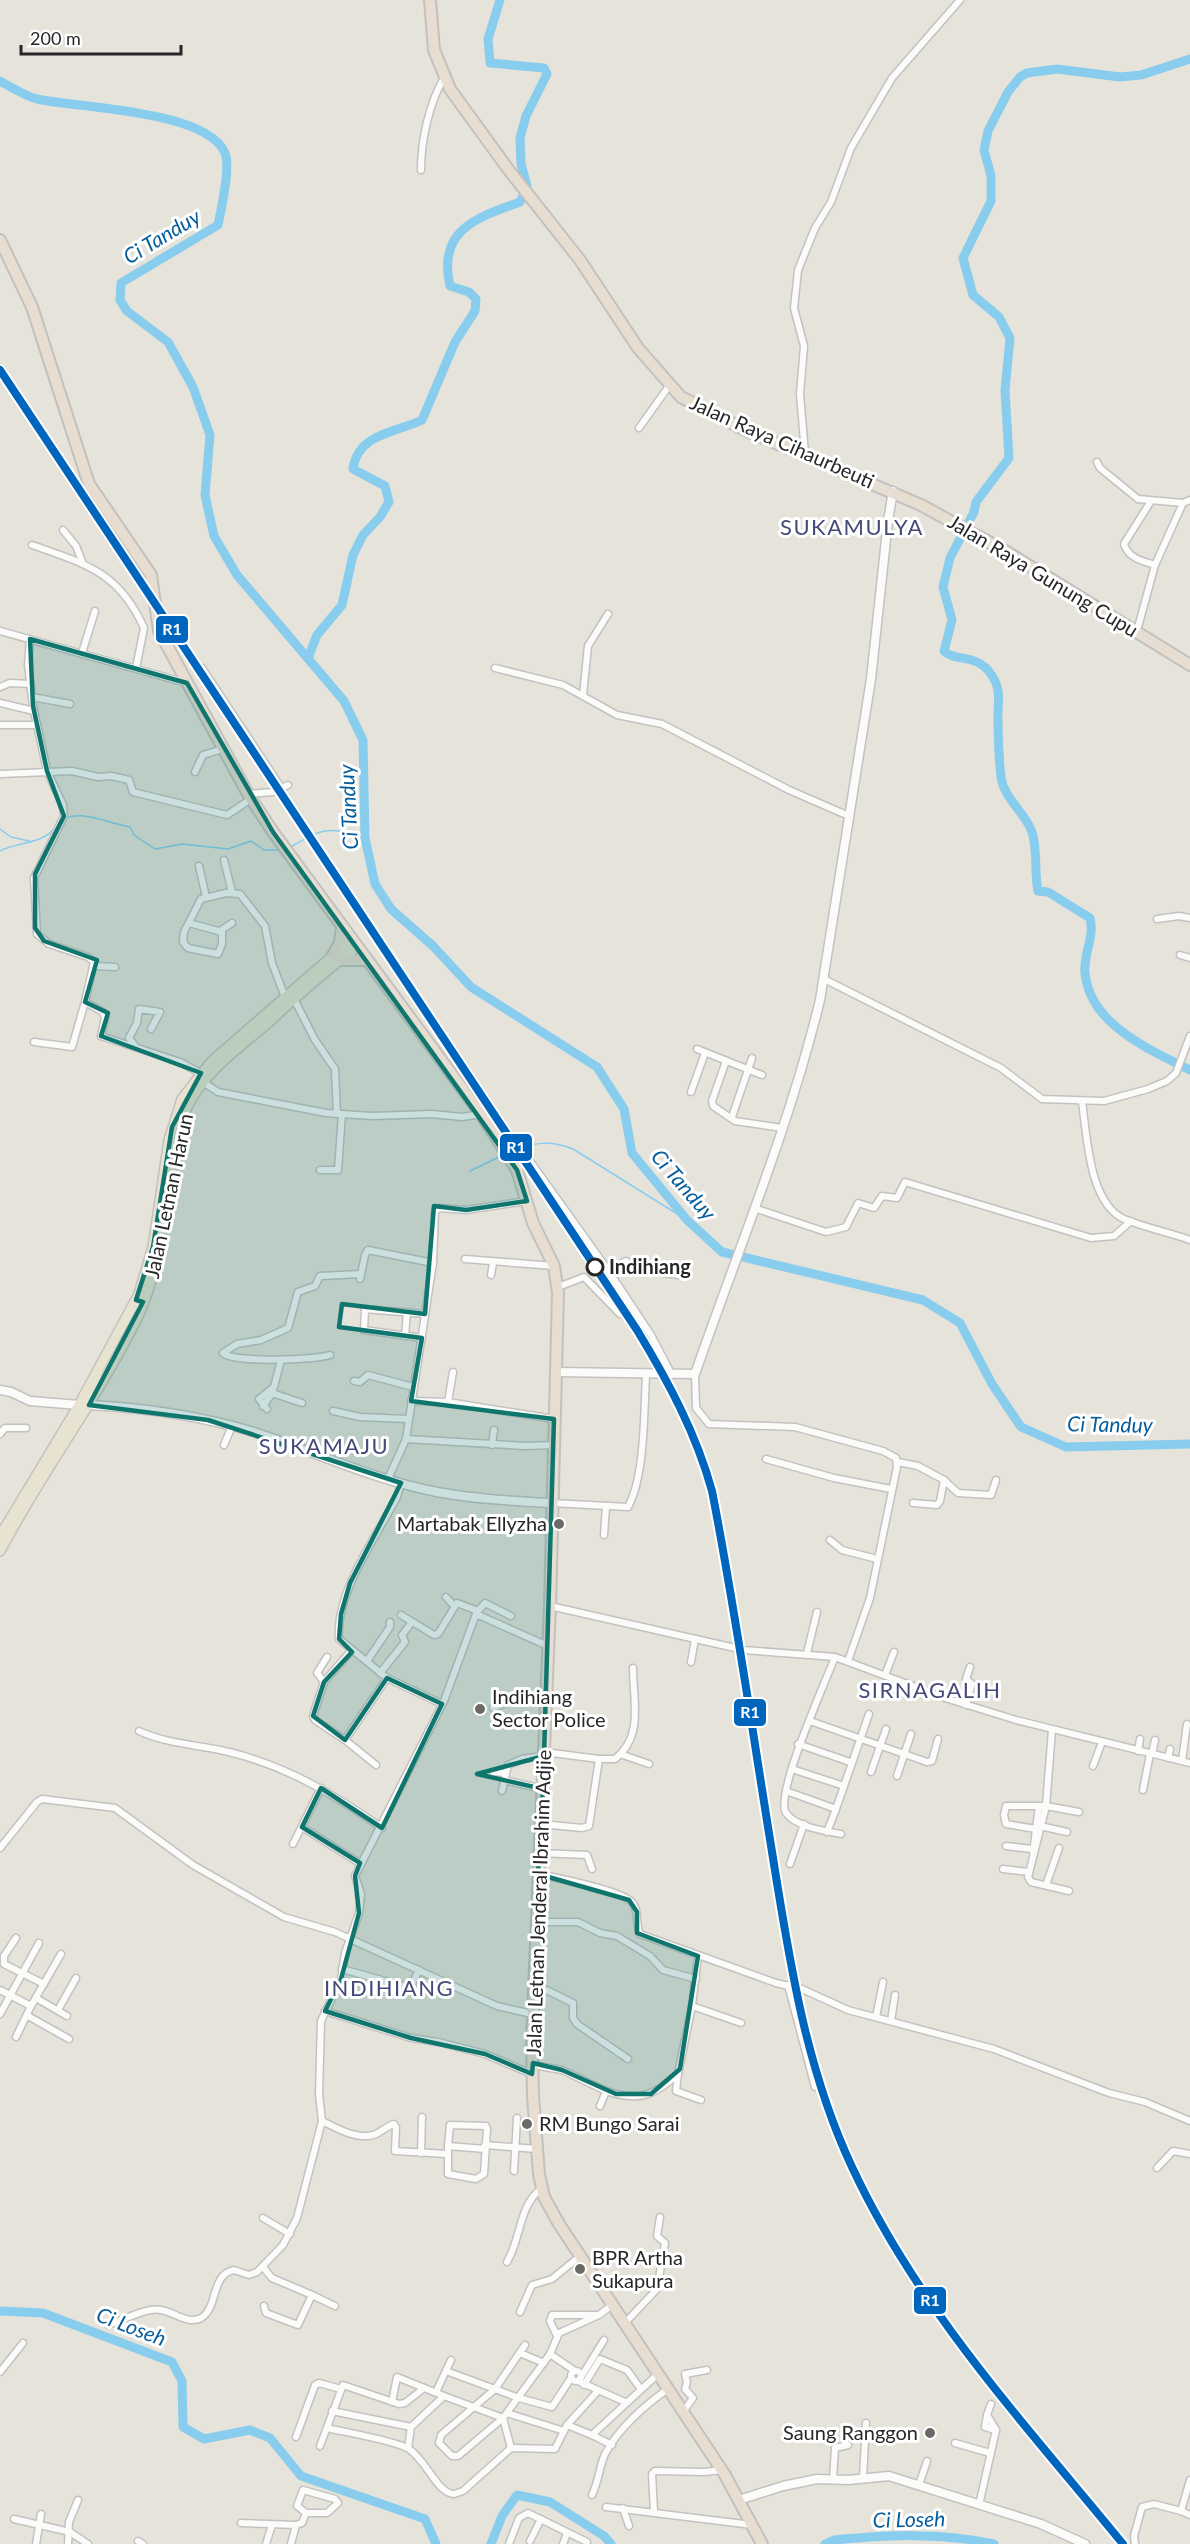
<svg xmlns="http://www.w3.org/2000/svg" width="1190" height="2544" viewBox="0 0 1190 2544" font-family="Lato,sans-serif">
	<rect width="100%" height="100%" fill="#e6e3db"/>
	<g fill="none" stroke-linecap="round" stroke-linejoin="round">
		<g stroke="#89cdee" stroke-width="1.5">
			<path d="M 65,818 C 87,811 107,823 130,827 L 134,835 L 155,849 L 182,844 L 228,849 L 251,841 L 264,850 L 282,850"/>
			<polyline points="0,829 11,837 29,841"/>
			<path d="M 289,848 C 323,828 327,826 365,838"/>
			<path d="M 0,851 C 16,842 45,844 55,827"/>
			<path d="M 511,1152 C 532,1142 551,1140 573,1149 L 687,1220"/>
			<polyline points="470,1171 501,1156"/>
		</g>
		<g stroke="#89cdee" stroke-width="9">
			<path d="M 1190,59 L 1141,75 L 1120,77 L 1057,69 L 1027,73 L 1020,77 L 1008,92 L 988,131 L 984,150 L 991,176 L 991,201 L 963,258 L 973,295 L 999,317 L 1010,338 L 1005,390 L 1009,458 L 976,502 L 974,512 L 950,558 L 943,587 L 952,620 L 944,651 C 954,662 977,653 991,674 C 1003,691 997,704 998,722 C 998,740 999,759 1001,777 C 1004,799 1025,812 1032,832 C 1038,851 1034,872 1038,891 L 1048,892 L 1090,918 C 1095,937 1083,954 1085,973 C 1090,1025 1149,1049 1190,1070"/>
			<path d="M 0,81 C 11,87 25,96 37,99 C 78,108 207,110 225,153 C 231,167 221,210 218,225 L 121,283 L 120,300 L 127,311 L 168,342 L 193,387 L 210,435 L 205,495 L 214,536 L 237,575 L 344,701 L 363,740 L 365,838 L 375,884 L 391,909 L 433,946 L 471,987 L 597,1067 L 624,1109 L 632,1153 L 687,1220 L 722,1252 L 923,1300 L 960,1323 L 992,1384 L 1021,1427 L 1066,1447 L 1190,1444"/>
			<path d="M 308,658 L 317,635 L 342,605 L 353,555 L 363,535 L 380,517 L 389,502 L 385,486 L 353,469 C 358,433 395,433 422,420 L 455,342 L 475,311 L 476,299 L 469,292 L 450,286 C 437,231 475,218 520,202 L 527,186 L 521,164 L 520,138 L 526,116 L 547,74 L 544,68 L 490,63 L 488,39 L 500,0"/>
			<polyline points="0,2311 43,2313 172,2362 182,2381 183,2427 204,2439 250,2430 270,2438 301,2476 425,2519 436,2544"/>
			<polyline points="491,2544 502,2516 517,2495 550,2502 604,2536 611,2544"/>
			<path d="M 825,2544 L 834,2540 C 888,2535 940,2532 994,2544"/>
		</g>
		<defs>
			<g id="street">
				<path d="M 421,170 C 421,141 429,103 444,78"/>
				<polyline points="639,428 669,386"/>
				<polyline points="805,453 800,394 804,346 794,308 798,270 815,228 831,202 851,148 892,78 960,0"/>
				<polyline points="1097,462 1100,468 1138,499 1183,503"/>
				<path d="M 1151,501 L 1124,544 C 1128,558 1142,561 1155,565"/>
				<polyline points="63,530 76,546 83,564"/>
				<path d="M 32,545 C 86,564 119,572 144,628 L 136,668"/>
				<polyline points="0,631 187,683"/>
				<polyline points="1137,631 1155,565 1183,503 1190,500"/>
				<polyline points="30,639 28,665 33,706 47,771 63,805 64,816 34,878 37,934 49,944 88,957 94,962 85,1002 103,1012 105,1018 101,1036 180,1062 200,1073"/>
				<polyline points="82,653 95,611"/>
				<polyline points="202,668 282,789"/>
				<polyline points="495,668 563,685 617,715 662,724 789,790 849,816"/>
				<polyline points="0,687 10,683 30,684"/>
				<polyline points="583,695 588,646 608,614"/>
				<polyline points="32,697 70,704"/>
				<polyline points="0,703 34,711"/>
				<polyline points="0,725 37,725"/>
				<polyline points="195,772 203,755 223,749"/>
				<polyline points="0,774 72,771 98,777 111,776 129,780 133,792 227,815 251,799"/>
				<polyline points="248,794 273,792 288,785"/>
				<polyline points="224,860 232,892"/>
				<polyline points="199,866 206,897"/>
				<polyline points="1157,919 1179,916 1190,918"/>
				<polyline points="189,923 222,932 222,944 218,954 188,948 183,942 184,932 201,899 226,893 240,894 265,926 272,963 285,997"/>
				<polyline points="220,931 232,923"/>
				<polyline points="1180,955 1190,958"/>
				<polyline points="95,966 115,967"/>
				<polyline points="824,979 1001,1068 1042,1099 1104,1101 1148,1089 1167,1081 1176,1073 1190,1036"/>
				<polyline points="294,999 315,1040 335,1069 337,1114"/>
				<polyline points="34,1042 72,1047 85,1002"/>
				<polyline points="135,1046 129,1038 137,1023 139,1009 160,1012 151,1029"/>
				<polyline points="697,1049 762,1075"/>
				<polyline points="726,1061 712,1101 713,1106 735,1121 782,1128"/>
				<polyline points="203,1082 218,1092 326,1113 372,1116 432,1114 462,1117 481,1114"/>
				<polyline points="691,1092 705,1053"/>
				<path d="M 1082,1102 C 1087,1136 1089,1203 1124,1219 C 1146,1228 1168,1232 1190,1240"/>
				<polyline points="732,1117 752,1058"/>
				<polyline points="320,1170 338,1170 342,1114"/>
				<polyline points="517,1170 521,1165 518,1157 525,1154 608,1270"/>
				<polyline points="754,1208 826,1232 846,1227 858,1203 874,1208 882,1196 897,1198 905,1182 1091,1238 1114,1236 1131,1221"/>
				<polyline points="465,1259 554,1266"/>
				<polyline points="491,1275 493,1263"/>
				<polyline points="360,1279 365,1255 368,1250 433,1263"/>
				<polyline points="558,1287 584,1277 620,1314"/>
				<polyline points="405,1336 407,1312"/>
				<polyline points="422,1338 364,1330 365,1309 425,1314"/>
				<path d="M 330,1355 C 316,1360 232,1363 223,1353 L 237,1344 L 261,1340 L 288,1328 L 298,1292 L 315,1286 L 320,1276 L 361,1274"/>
				<polyline points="695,1374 696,1408 709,1424 795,1427 883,1451 896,1458 897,1467 870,1598 848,1661"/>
				<polyline points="672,1375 651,1335 608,1270 626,1261 640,1270 687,1276"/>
				<polyline points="354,1381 360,1382 368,1375 413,1387"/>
				<polyline points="272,1390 275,1394 302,1403"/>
				<polyline points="411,1401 448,1402 554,1419"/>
				<polyline points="448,1402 453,1372"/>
				<polyline points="263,1406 273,1392"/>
				<polyline points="267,1409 259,1399 274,1387 281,1360"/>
				<polyline points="333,1411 360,1417 408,1419"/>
				<polyline points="0,1434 5,1428 26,1428"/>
				<polyline points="406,1439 525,1446 555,1445"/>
				<polyline points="224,1445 232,1426"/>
				<polyline points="492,1445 494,1430"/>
				<polyline points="766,1459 834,1478 891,1489"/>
				<polyline points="898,1462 918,1466 944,1480 958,1493 991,1495 996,1480"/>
				<polyline points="388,1479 406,1439 433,1263 435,1211 439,1208 466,1210 527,1201"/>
				<path d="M 401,1483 L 397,1497 C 376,1537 335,1593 339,1639 L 387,1678 L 442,1704"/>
				<path d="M 551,1503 L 628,1507 C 645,1477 644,1410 646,1375"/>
				<polyline points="913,1503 937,1505 940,1501 944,1480"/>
				<polyline points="604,1535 606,1506"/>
				<polyline points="830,1540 842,1550 877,1559"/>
				<polyline points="446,1597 454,1606"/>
				<polyline points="550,1606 744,1650 835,1657 945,1698 1016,1720 1190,1763"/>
				<polyline points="478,1611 485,1603 511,1616"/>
				<polyline points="401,1615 434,1635 438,1634 457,1603 478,1611 476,1614"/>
				<polyline points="351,1651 324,1682 313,1716 315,1720 345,1740 387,1678"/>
				<polyline points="807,1653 817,1612"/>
				<path d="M 835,1657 C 826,1681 774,1795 786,1813 C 796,1827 825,1831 841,1834"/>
				<polyline points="367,1661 390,1627 390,1622"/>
				<polyline points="691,1662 695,1639"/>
				<polyline points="380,1673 405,1642 402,1635 412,1622"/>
				<polyline points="885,1675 894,1652"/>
				<polyline points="324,1682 317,1673 327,1657"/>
				<polyline points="966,1705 972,1684 966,1679 970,1667"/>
				<polyline points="493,1708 511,1701 546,1703"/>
				<polyline points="810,1721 927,1762 932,1761 938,1739"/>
				<polyline points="1052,1730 1046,1806 1028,1877 1031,1882 1069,1891"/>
				<path d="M 139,1731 C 167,1744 199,1745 229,1752 C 286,1766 334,1794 382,1828"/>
				<polyline points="345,1740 376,1765"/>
				<polyline points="798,1744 850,1762"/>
				<polyline points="1138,1751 1140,1739"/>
				<polyline points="620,1754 649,1764"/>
				<polyline points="1152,1754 1155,1740"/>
				<polyline points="1168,1758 1170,1749"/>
				<path d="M 599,1759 L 615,1759 C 644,1736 633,1701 633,1668"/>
				<polyline points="1182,1761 1187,1724"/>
				<polyline points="1093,1766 1102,1742"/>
				<polyline points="792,1769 844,1786"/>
				<polyline points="493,1772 505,1773"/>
				<polyline points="871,1772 886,1729"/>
				<polyline points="897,1776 911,1734"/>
				<polyline points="504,1780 543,1789"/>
				<polyline points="1143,1790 1150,1754"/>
				<polyline points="502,1791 508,1765 522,1759 544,1756"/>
				<polyline points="786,1791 836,1809 827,1832"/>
				<polyline points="836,1809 869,1714"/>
				<polyline points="541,1824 582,1828 589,1826 599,1759 544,1752"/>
				<polyline points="1040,1826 1067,1832"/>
				<polyline points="302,1827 361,1864"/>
				<polyline points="1036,1829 1006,1824 1004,1815 1006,1806 1046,1806 1079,1812"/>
				<polyline points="293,1844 321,1788"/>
				<polyline points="1006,1846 1032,1849"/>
				<polyline points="0,1848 37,1802 42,1799 115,1808 193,1865 284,1917 335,1932 497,2006 532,2014"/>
				<polyline points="539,1853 587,1855 592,1869"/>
				<polyline points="1033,1853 1039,1806"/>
				<polyline points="790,1864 804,1824"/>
				<polyline points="1003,1869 1029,1872"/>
				<path d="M 538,1874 C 557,1878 620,1890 632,1902 C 640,1911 635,1924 640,1934 L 776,1983 L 802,1989 L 848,2010 L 994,2049 L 1109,2093 L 1145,2102 L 1190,2121"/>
				<polyline points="1046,1885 1059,1848"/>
				<polyline points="536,1922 578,1922 600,1933 617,1936 650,1956 663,1970 696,1979"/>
				<polyline points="16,1938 4,1956 4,1964 44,1984"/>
				<polyline points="698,1956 692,2006 741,2023"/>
				<polyline points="342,1969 410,1988 419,1970"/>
				<polyline points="534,1984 573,2003 573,2018 577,2024 628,2059"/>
				<polyline points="788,1985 815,2087"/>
				<polyline points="0,1990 31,2006 16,2037"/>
				<polyline points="36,1998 67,2016"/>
				<polyline points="31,2006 61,1954"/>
				<polyline points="58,2010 76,1978"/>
				<polyline points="325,2011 411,2038 438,2042 485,2054 532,2074"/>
				<polyline points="0,2014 39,1943"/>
				<polyline points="28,2016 69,2039"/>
				<polyline points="876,2017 883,1982"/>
				<polyline points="891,2021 895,1995"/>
				<polyline points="533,2065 562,2070 606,2091"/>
				<polyline points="678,2074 676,2091 701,2100"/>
				<path d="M 600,2106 L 606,2091 C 638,2102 654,2096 678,2074 L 692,2006"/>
				<path d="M 322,2121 C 337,2128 356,2140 373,2135 C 381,2133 386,2126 394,2124"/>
				<polyline points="396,2127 395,2151 448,2154"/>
				<polyline points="485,2145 537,2149"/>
				<polyline points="448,2146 448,2174 476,2179 484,2174 487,2129 486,2126 450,2125 448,2146 485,2149"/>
				<polyline points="421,2153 422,2117"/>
				<polyline points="1157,2168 1173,2151 1190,2154"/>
				<polyline points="514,2171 517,2118"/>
				<polyline points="263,2218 290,2234"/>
				<path d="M 507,2262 C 521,2239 519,2205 541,2189"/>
				<polyline points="263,2267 272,2278 312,2295 298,2325 266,2313 264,2306"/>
				<polyline points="312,2295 335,2306"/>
				<polyline points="520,2312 532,2285 552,2279 580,2256"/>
				<polyline points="624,2324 657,2289 665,2243 657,2236 660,2217"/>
				<path d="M 108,2325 C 122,2321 146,2307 161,2310 C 174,2312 188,2325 201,2318 C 219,2307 210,2275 234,2270 L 249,2275 L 257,2272 L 283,2245 L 297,2218 L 322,2121 L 319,2094 L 321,2021 L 341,1979 L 345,1953 L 359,1913 L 361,1894 L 355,1876 L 444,1701 L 476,1614 L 548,1646"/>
				<polyline points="557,2336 550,2321 552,2315 597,2315"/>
				<polyline points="525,2345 495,2389 441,2435 439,2443 452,2456 458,2456 503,2418 550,2354 559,2333 599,2315 612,2305"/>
				<polyline points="520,2353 544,2363"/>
				<polyline points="550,2354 575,2371"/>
				<circle cx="576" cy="2376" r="5"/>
				<polyline points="446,2371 519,2398 552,2407 571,2378"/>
				<polyline points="0,2372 23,2343"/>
				<polyline points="581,2377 604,2340"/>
				<polyline points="578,2381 625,2402"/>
				<polyline points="584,2385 600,2359 627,2370 640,2388"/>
				<polyline points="436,2392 451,2360"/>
				<polyline points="392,2402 397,2377 444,2396"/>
				<polyline points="332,2411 411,2427"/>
				<polyline points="683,2412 693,2398 685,2389 687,2382 685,2374 707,2370"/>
				<polyline points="507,2413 564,2431"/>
				<polyline points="987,2415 985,2427 996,2430"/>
				<polyline points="567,2425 592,2435 658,2374"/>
				<path d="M 327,2428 C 344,2432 397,2441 409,2449 C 426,2460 437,2493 454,2494 L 463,2491 L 511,2448 L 555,2449 L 567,2425 L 597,2392"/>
				<polyline points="592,2435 612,2445"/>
				<polyline points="296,2437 315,2385 319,2383 341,2389"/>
				<polyline points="955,2443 990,2453"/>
				<polyline points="320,2446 343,2385 399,2404 405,2403 424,2388"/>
				<polyline points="408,2448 411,2427 444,2396 503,2418 511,2448"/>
				<polyline points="863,2477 866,2423"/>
				<polyline points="833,2479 835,2448 848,2445"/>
				<polyline points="919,2485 927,2461"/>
				<path d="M 592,2495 C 599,2481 599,2467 605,2454 C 618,2429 645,2405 668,2389"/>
				<polyline points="979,2505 996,2430 987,2415 991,2404"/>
				<polyline points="606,2507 752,2525"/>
				<polyline points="623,2508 629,2526"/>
				<polyline points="1181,2511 1190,2515"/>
				<polyline points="654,2512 652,2474 655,2471 705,2472 721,2470"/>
				<polyline points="14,2519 70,2532 88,2544"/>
				<polyline points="241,2523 296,2525 291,2544"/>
				<polyline points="296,2525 302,2523 306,2513 327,2513 338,2503 335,2499 303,2490 297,2506 306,2513"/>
				<polyline points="138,2541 143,2544"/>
				<polyline points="530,2541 541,2519"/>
				<polyline points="36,2544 41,2514"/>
				<polyline points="68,2544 69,2522 78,2500"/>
				<polyline points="266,2544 272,2525"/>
				<polyline points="509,2544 519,2518 528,2513 587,2542"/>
				<polyline points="563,2544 567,2533"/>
				<polyline points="1135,2544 1134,2536 1142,2507 1154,2504 1181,2511 1190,2480"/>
			</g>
			<g id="secondary">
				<path d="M 556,1372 L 695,1374 C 738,1250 789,1128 820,1000 L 871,679 L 888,521 L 893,491"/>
				<polyline points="0,1390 11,1392 30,1401 79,1405"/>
				<path d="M 89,1405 C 147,1408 204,1416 260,1434 C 319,1454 376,1480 437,1492 C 475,1499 513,1501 551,1503"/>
				<polyline points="739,2500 783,2486 817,2479 848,2480 889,2476 1041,2524 1085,2544"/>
			</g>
			<g id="primary">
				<polyline points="0,1536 79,1405 139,1294 153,1247 169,1140 182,1099 211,1062 351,940"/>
				<path d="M 0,1551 C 42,1471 98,1398 138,1316 C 167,1254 162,1186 181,1122 C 195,1077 237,1050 270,1021 C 298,995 326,970 357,947"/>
			</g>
			<g id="highway">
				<polyline points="430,0 434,50 450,89 508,169 580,260 638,348 681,397 745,430 921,505 1007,552 1190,665"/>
				<polyline points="0,240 32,307 89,484 151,575 159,631 248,794 273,832 481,1114 517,1170 533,1223 554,1266 558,1293 550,1606 532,2040 533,2096 539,2174 544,2197 559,2224 725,2475 762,2544"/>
				<polyline points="333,955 340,942 342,927"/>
				<polyline points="340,960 366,960"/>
			</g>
		</defs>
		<use href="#street" stroke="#c3c2c1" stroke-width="9"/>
		<use href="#secondary" stroke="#c3c2c1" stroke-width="11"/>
		<use href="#primary" stroke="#c3c1bf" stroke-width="12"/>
		<use href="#highway" stroke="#c3c1bf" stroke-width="14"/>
		<use href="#street" stroke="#fbfbfa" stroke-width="6"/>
		<use href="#secondary" stroke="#fbfbfa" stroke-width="8"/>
		<use href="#primary" stroke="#e7e3d0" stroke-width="9"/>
		<use href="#highway" stroke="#e8ddd1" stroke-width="10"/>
		<defs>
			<path id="rail-1" d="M 0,370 L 637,1330 C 668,1381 696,1433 712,1491 C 736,1613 753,1736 773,1858 C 790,1964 806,2069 852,2167 C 918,2309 1025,2424 1123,2544"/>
		</defs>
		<use href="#rail-1" stroke="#fff" stroke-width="12"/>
		<use href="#rail-1" stroke="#0065bd" stroke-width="8"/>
	</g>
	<path fill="#0f766e" fill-opacity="0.2" stroke="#0f766e" stroke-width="4.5" stroke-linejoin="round" d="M 30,639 L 187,683 L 273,832 L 517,1170 L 527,1201 L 466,1210 L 434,1206 L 425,1314 L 342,1304 L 339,1327 L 422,1338 L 411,1401 L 554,1419 L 544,1756 L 477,1774 L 543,1789 L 538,1874 L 629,1900 L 637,1912 L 637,1933 L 698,1956 L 680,2069 L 651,2094 L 616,2094 L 562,2070 L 533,2063 L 532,2074 L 485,2054 L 411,2038 L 325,2011 L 341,1979 L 359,1913 L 355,1876 L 360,1863 L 302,1827 L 321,1788 L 382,1828 L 442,1704 L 387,1678 L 345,1740 L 313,1716 L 324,1682 L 352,1652 L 339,1639 L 341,1614 L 350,1583 L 401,1483 L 208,1420 L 89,1405 L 143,1302 L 136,1300 L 153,1247 L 172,1127 L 201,1073 L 101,1036 L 108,1013 L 85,1002 L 97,960 L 44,941 L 35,928 L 35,874 L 64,816 L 47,771 L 33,706 Z"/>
	<circle fill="#fff" stroke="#272727" stroke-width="3" cx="595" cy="1267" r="8"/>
	<g fill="#6a6966" stroke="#fff" stroke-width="2">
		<circle cx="559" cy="1524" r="6"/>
		<circle cx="480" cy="1709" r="6"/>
		<circle cx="527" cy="2124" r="6"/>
		<circle cx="580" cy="2269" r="6"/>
		<circle cx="930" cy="2433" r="6"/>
	</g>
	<g text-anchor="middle" stroke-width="6" stroke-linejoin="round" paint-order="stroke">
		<g font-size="20" fill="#272727" stroke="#fff">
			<text transform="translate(782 442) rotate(24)" y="7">Jalan Raya Cihaurbeuti</text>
			<text transform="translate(1043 576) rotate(31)" y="7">Jalan Raya Gunung Cupu</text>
			<text transform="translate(169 1196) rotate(-78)" y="7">Jalan Letnan Harun</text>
			<text transform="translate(539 1903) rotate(-88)" y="7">Jalan Letnan Jenderal Ibrahim Adjie</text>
		</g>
		<g font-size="20" font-weight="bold" fill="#272727" stroke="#fff" text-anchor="start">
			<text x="609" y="1274">Indihiang</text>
		</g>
		<g font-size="20" fill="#272727" stroke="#fff" text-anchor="start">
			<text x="547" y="1531" text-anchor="end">Martabak Ellyzha</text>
			<text x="492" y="1704">Indihiang<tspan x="492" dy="23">Sector Police</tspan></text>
			<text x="539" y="2131">RM Bungo Sarai</text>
			<text x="592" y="2265">BPR Artha<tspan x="592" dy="23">Sukapura</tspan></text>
			<text x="918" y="2440" text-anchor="end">Saung Ranggon</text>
		</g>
		<g font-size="21" font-style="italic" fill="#055d9d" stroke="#fff">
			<text transform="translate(162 237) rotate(-31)" y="7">Ci Tanduy</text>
			<text transform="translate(349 807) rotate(-93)" y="7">Ci Tanduy</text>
			<text transform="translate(683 1185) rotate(49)" y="7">Ci Tanduy</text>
			<text transform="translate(1110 1425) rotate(1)" y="7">Ci Tanduy</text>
			<text transform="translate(131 2327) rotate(21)" y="7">Ci Loseh</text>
			<text transform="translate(909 2520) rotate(-1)" y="7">Ci Loseh</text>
		</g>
		<g font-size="22" letter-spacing="1.5" fill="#454a79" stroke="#fff">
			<text x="852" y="535">SUKAMULYA</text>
			<text x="324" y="1454">SUKAMAJU</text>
			<text x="930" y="1698">SIRNAGALIH</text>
			<text x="389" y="1996">INDIHIANG</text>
		</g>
	</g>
	<g stroke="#fff" stroke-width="2">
		<rect x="155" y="615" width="34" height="29" rx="6" fill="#0065bd"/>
		<rect x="499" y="1133" width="34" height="29" rx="6" fill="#0065bd"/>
		<rect x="733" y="1698" width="34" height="29" rx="6" fill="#0065bd"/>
		<rect x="913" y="2286" width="34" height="29" rx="6" fill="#0065bd"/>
	</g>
	<g font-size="16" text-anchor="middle" font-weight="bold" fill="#fff">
		<text x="172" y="635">R1</text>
		<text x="516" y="1153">R1</text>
		<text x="750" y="1718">R1</text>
		<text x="930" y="2306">R1</text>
	</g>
	<path d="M21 45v9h160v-9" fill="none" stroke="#272727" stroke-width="3"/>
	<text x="30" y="45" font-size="18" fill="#272727" stroke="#ffffff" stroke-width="4.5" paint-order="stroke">200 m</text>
</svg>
